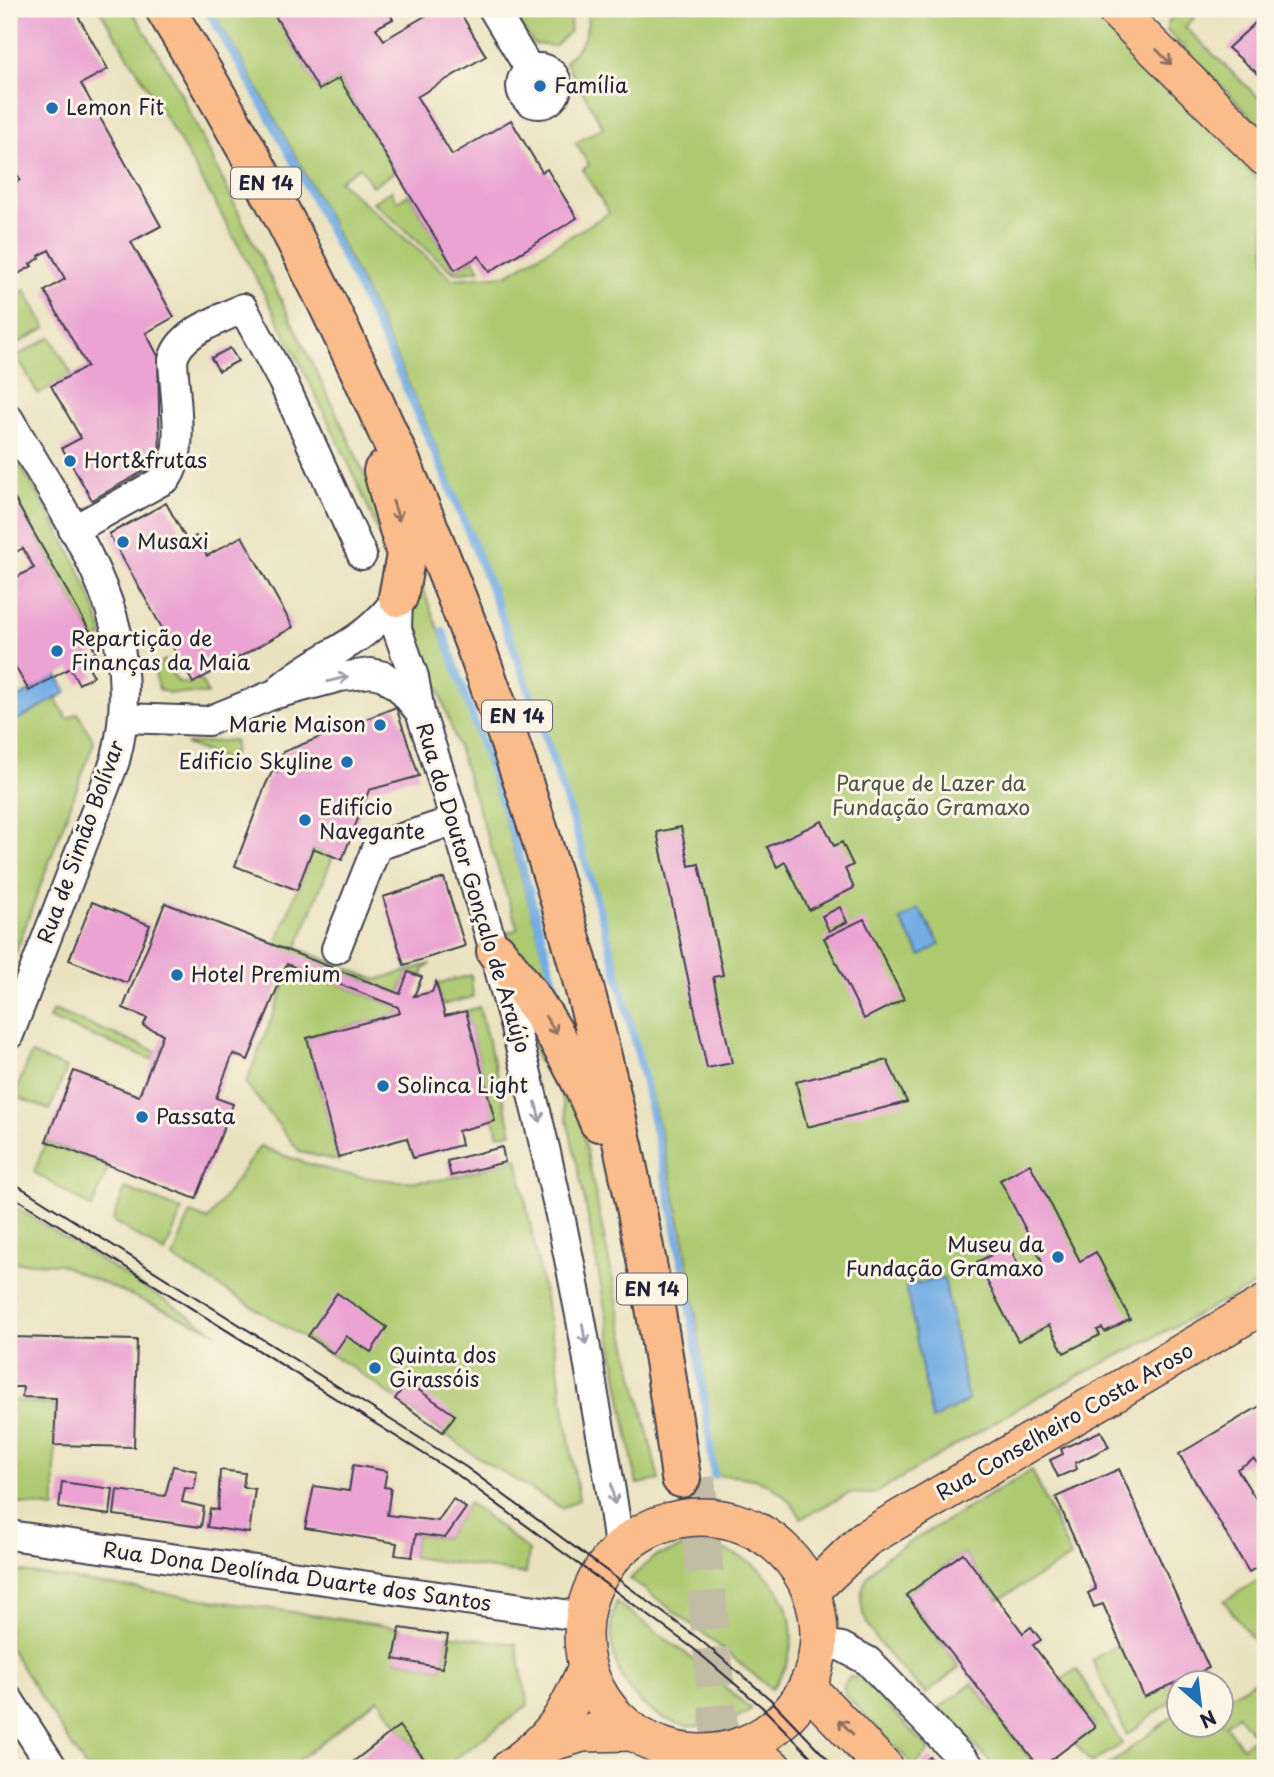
<svg xmlns="http://www.w3.org/2000/svg" width="1274" height="1777" viewBox="0 0 1274 1777" font-family="'Playpen Sans',sans-serif">
	<rect width="100%" height="100%" fill="#fcf5e5"/>
	<filter id="ink" filterUnits="userSpaceOnUse"><feTurbulence type="fractalNoise" baseFrequency=".0143" numOctaves="2"/><feDisplacementMap in="SourceGraphic" scale="14" xChannelSelector="R" yChannelSelector="G"/><feConvolveMatrix kernelMatrix="1 2 1 2 8 2 1 2 1" color-interpolation-filters="sRGB"/></filter>
	<filter id="wash" filterUnits="userSpaceOnUse"><feTurbulence type="fractalNoise" baseFrequency=".00686" numOctaves="4" result="noise"/><feDisplacementMap in="SourceGraphic" scale="28" xChannelSelector="R" yChannelSelector="G"/><feGaussianBlur stdDeviation="1.57" result="paint"/><feColorMatrix in="noise" values="0 0 0 0 0 0 0 0 0 0 0 0 0 0 0 0 0 1.4 0 .05"/><feComposite in="paint" operator="in"/></filter>
	<g filter="url(#wash)">
		<rect width="100%" height="100%" fill="#eae2bf"/>
		<g fill="#adca71" stroke="#687656" stroke-width="2" fill-rule="evenodd">
			<path d="M 99,9 L 131,9 L 172,76 L 347,435 L 389,531 L 388,559 C 367,499 338,441 310,384 C 247,255 176,130 99,9 Z"/>
			<path d="M 211,9 L 271,9 L 319,90 L 339,78 L 395,172 L 372,186 L 360,167 L 339,181 L 452,279 L 506,275 L 609,213 L 583,170 L 589,165 L 576,143 L 603,127 L 565,61 C 583,47 590,31 587,9 L 1090,9 L 1265,185 L 1265,1280 L 1034,1399 L 874,1494 L 850,1493 L 801,1518 C 781,1484 755,1474 716,1476 C 708,1411 701,1346 691,1281 C 673,1171 643,1061 613,953 C 521,622 390,302 211,9 Z"/>
			<polygon points="540,9 552,9 554,13 571,9 570,31 555,46 534,44 518,22"/>
			<polygon points="1181,9 1187,9 1195,17 1185,27 1265,104 1265,131 1167,31 1167,23"/>
			<polygon points="391,191 397,201 409,194 455,270 474,259 480,270 454,273 373,202"/>
			<polygon points="25,290 46,328 11,347 9,299"/>
			<polygon points="51,337 72,375 38,394 17,356"/>
			<path d="M 9,446 C 44,507 86,567 103,636 L 95,640 L 9,489 Z"/>
			<path d="M 417,574 L 460,684 L 501,806 L 561,1016 L 504,934 L 518,929 L 435,678 L 422,682 C 408,639 404,619 417,574 Z"/>
			<polygon points="165,660 177,681 190,684 200,679 208,694 169,693 159,689 153,667"/>
			<polygon points="57,675 67,692 56,699 67,719 78,713 94,742 9,970 9,703"/>
			<polygon points="234,740 235,748 231,761 186,744"/>
			<polygon points="313,848 333,856 297,948 376,980 431,964 424,969 422,977 408,972 400,994 275,947"/>
			<polygon points="292,966 398,1007 400,1013 307,1038 339,1161 300,1152 246,1084"/>
			<polygon points="471,975 473,997 442,1005 437,984"/>
			<path d="M 525,1006 L 578,1108 L 620,1316 L 659,1480 L 637,1484 C 610,1342 589,1199 552,1059 L 538,1062 Z"/>
			<polygon points="479,1007 512,1132 498,1135 466,1011"/>
			<polygon points="53,1010 156,1051 153,1060 49,1019"/>
			<polygon points="31,1054 67,1068 50,1110 14,1096"/>
			<polygon points="46,1141 109,1166 92,1208 34,1172"/>
			<path d="M 260,1146 C 311,1168 372,1184 428,1181 C 457,1179 489,1167 517,1158 L 554,1344 L 579,1500 L 562,1508 L 474,1455 L 353,1368 L 173,1258 L 190,1213 L 208,1220 Z"/>
			<polygon points="125,1188 182,1210 165,1253 113,1221"/>
			<polygon points="9,1203 217,1333 59,1264 9,1262"/>
			<polygon points="9,1400 55,1405 55,1508 9,1502"/>
			<path d="M 1032,1470 L 1071,1557 L 998,1600 L 963,1553 L 906,1595 L 959,1667 L 926,1694 C 890,1656 824,1603 888,1555 Z"/>
			<polygon points="469,1503 529,1551 526,1574 412,1557 416,1534 445,1538"/>
			<path d="M 690,1545 C 767,1544 824,1624 771,1689 L 702,1632 L 630,1579 L 654,1557 Z"/>
			<polygon points="9,1570 400,1628 395,1659 442,1668 448,1635 516,1644 528,1705 452,1761 451,1768 431,1768 378,1699 288,1768 86,1768 9,1647"/>
			<polygon points="1265,1576 1265,1656 1224,1601"/>
			<path d="M 616,1602 L 685,1653 L 751,1709 C 677,1762 590,1686 616,1602 Z"/>
			<polygon points="1121,1643 1200,1672 1202,1678 1196,1682 1180,1682 1179,1695 1127,1735 1092,1660"/>
			<polygon points="1077,1669 1122,1744 1091,1763 1074,1742 1095,1726 1060,1680"/>
			<path d="M 1265,1674 L 1265,1729 L 1245,1768 L 1105,1768 L 1179,1711 L 1180,1724 L 1222,1724 L 1222,1701 ZM 1238,1715 L 1255,1737 L 1242,1747 L 1225,1725 Z"/>
			<polygon points="850,1677 861,1678 930,1750 914,1766 845,1695 843,1684"/>
			<polygon points="972,1683 1037,1768 996,1768 939,1708"/>
		</g>
		<g fill="#73ade4" stroke="#4a6890" stroke-width="2">
			<polygon points="57,675 67,692 9,725 9,703"/>
			<polygon points="919,909 940,944 921,956 900,920"/>
			<polygon points="944,1278 968,1401 932,1420 906,1286"/>
		</g>
		<g fill="none" stroke-linecap="round" stroke-linejoin="round">
			<g stroke="#73ade4" stroke-width="8">
				<path d="M 207,9 C 474,456 653,957 714,1475"/>
				<polyline points="443,631 513,834 564,1017"/>
			</g>
		</g>
		<g id="blocks">
			<g fill="#eaa3d2">
				<polygon points="9,9 74,9 108,69 81,84 161,226 131,242 174,317 146,333 158,356 160,462 92,500 62,448 81,438 51,386 87,366 45,291 65,279 49,250 39,256 40,258 30,264 32,266 9,279 9,187 20,180 9,159"/>
				<polygon points="271,9 387,9 393,19 376,28 384,40 437,9 458,9 486,56 417,97 452,155 511,120 542,172 547,169 577,218 489,272 479,256 455,270 339,78 319,90"/>
				<polygon points="1265,14 1265,80 1228,48"/>
				<polygon points="230,348 238,361 219,371 211,358"/>
				<polygon points="9,489 95,640 91,643 96,652 84,659 94,676 79,684 70,668 29,691 9,656 9,566 15,578 34,568 23,548 9,556"/>
				<polygon points="166,503 187,541 196,536 207,556 242,536 293,627 193,683 109,534"/>
				<polygon points="396,707 419,776 369,790 342,860 313,848 297,890 235,866 266,784 273,770 277,772 283,752"/>
				<polygon points="822,821 834,846 842,842 853,865 845,869 854,888 809,910 785,862 777,867 767,847"/>
				<polygon points="681,827 689,866 699,864 723,975 713,977 732,1063 707,1068 657,832"/>
				<polygon points="444,878 465,946 404,965 383,897"/>
				<polygon points="92,902 150,925 127,983 69,960"/>
				<polygon points="165,903 400,994 408,972 422,977 414,996 432,992 436,982 445,1016 466,1011 495,1121 458,1131 461,1145 413,1158 407,1138 338,1157 307,1038 400,1013 398,1007 287,964 248,1060 233,1054 224,1077 216,1098 233,1104 196,1199 46,1141 74,1071 139,1096 163,1034 143,1026 147,1018 123,1008"/>
				<polygon points="840,907 847,922 829,931 822,916"/>
				<polygon points="864,919 904,999 864,1019 824,938"/>
				<polygon points="887,1060 907,1102 807,1127 796,1082"/>
				<polygon points="502,1147 505,1162 451,1176 447,1161"/>
				<polygon points="1030,1164 1080,1261 1096,1252 1130,1319 1105,1332 1102,1328 1097,1330 1100,1335 1064,1353 1049,1325 1018,1341 977,1262 1009,1246 1022,1272 1042,1261 1000,1180"/>
				<polygon points="9,1293 15,1293 12,1337 137,1340 134,1447 54,1445 56,1398 22,1397 23,1387 9,1387"/>
				<polygon points="337,1293 387,1327 371,1352 346,1336 334,1354 308,1336"/>
				<polygon points="407,1382 455,1415 443,1432 395,1399"/>
				<polygon points="1265,1403 1265,1458 1257,1463 1254,1459 1237,1469 1265,1513 1265,1562 1249,1572 1179,1454"/>
				<polygon points="1101,1431 1109,1447 1075,1463 1077,1469 1058,1477 1050,1460 1063,1454 1061,1449"/>
				<polygon points="353,1465 387,1471 384,1487 391,1488 387,1515 438,1521 453,1499 466,1508 445,1538 416,1534 412,1557 395,1555 397,1543 305,1528 314,1486 349,1491"/>
				<polygon points="173,1466 197,1471 194,1489 185,1488 182,1502 204,1507 201,1527 114,1515 117,1490 165,1496"/>
				<polygon points="1119,1469 1209,1668 1144,1697 1103,1604 1094,1607 1088,1593 1096,1589 1056,1497"/>
				<polygon points="220,1470 245,1473 243,1487 255,1489 249,1533 207,1527 210,1509 218,1510"/>
				<polygon points="62,1482 113,1489 110,1515 59,1508"/>
				<polygon points="963,1553 1023,1633 1031,1627 1041,1640 1033,1645 1095,1727 1040,1768 906,1595"/>
				<polygon points="400,1628 448,1635 442,1668 394,1659"/>
				<polygon points="399,1726 431,1768 345,1768 380,1741"/>
				<polygon points="930,1757 940,1768 927,1768 922,1763"/>
			</g>
		</g>
	</g>
	<g filter="url(#ink)">
		<use href="#blocks" fill-opacity="0" stroke="#403f4f" stroke-width="2"/>
		<g fill="none" stroke-linecap="round" stroke-linejoin="round">
			<polyline stroke="#c2bca5" stroke-width="38" stroke-dasharray="38 19" stroke-linecap="butt" points="696,1478 723,1768"/>
			<defs>
				<g id="minor">
					<polyline points="493,9 530,70"/>
					<circle cx="539" cy="86" r="18"/>
					<path d="M 9,419 C 73,530 151,625 115,761 L 9,1035"/>
					<path d="M 73,530 L 167,478 C 186,452 174,392 173,360 C 179,332 220,320 243,308 L 283,382 L 362,555"/>
					<path d="M 398,597 L 397,629 L 414,677 L 420,712 C 494,932 554,1154 592,1383 C 601,1440 614,1494 619,1551"/>
					<path d="M 282,687 C 325,650 362,648 398,597"/>
					<polyline points="124,718 208,721 272,695 340,677 371,673 384,676 401,689 419,711"/>
					<polyline points="336,949 377,846 456,820"/>
					<polyline points="9,1535 585,1617"/>
					<polyline points="819,1643 842,1647 868,1661 971,1768"/>
					<polyline points="9,1700 53,1768"/>
				</g>
				<g id="major">
					<polyline points="1115,9 1265,157"/>
					<circle cx="701" cy="1635" r="118"/>
					<polyline points="811,1591 865,1539 1265,1304"/>
					<polyline points="807,1687 885,1768"/>
					<polyline points="542,1745 582,1733 633,1732"/>
					<polyline points="741,1746 773,1768"/>
					<path d="M 510,1768 C 556,1735 564,1718 587,1667"/>
				</g>
				<g id="highway">
					<path d="M 165,9 C 439,456 614,958 681,1478"/>
					<polyline points="383,471 406,555 398,597"/>
					<path d="M 496,951 C 539,1004 573,1058 599,1122"/>
				</g>
			</defs>
			<use href="#minor" stroke="#403f4f" stroke-width="32"/>
			<use href="#major" stroke="#403f4f" stroke-width="40"/>
			<use href="#highway" stroke="#403f4f" stroke-width="42"/>
			<use href="#minor" stroke="#fff" stroke-width="28"/>
			<use href="#major" stroke="#fabc8b" stroke-width="37"/>
			<use href="#highway" stroke="#fabc8b" stroke-width="38"/>
			<g stroke="#22223b" stroke-width="2">
				<polyline points="9,1180 466,1467 699,1639 770,1699 836,1768"/>
				<polyline points="9,1194 459,1476 694,1649 762,1707 822,1768"/>
			</g>
		</g>
		<defs><path id="oneway-shaft" d="M-6 0H5M1.5-3L5.5 0L1.5 3" fill="none" stroke-width="1.6" stroke-linecap="round" stroke-linejoin="round" transform="scale(1.75)"/></defs>
		<g stroke="#8e6f63">
			<use href="#oneway-shaft" transform="translate(1164 57) rotate(45)"/>
			<use href="#oneway-shaft" transform="translate(396 511) rotate(72)"/>
			<use href="#oneway-shaft" transform="translate(551 1025) rotate(57)"/>
			<use href="#oneway-shaft" transform="translate(846 1727) rotate(-134)"/>
		</g>
		<g stroke="#9c9ca7">
			<use href="#oneway-shaft" transform="translate(338 679) rotate(-14)"/>
			<use href="#oneway-shaft" transform="translate(538 1112) rotate(76)"/>
			<use href="#oneway-shaft" transform="translate(584 1334) rotate(81)"/>
			<use href="#oneway-shaft" transform="translate(613 1494) rotate(81)"/>
		</g>
	</g>
	<g fill="#1f6fb2" stroke="#fcf5e5" stroke-width="2.5">
		<circle cx="540" cy="86" r="7"/>
		<circle cx="52" cy="108" r="7"/>
		<circle cx="70" cy="461" r="7"/>
		<circle cx="123" cy="542" r="7"/>
		<circle cx="57" cy="651" r="7"/>
		<circle cx="380" cy="725" r="7"/>
		<circle cx="347" cy="762" r="7"/>
		<circle cx="305" cy="820" r="7"/>
		<circle cx="177" cy="975" r="7"/>
		<circle cx="383" cy="1086" r="7"/>
		<circle cx="142" cy="1117" r="7"/>
		<circle cx="1058" cy="1257" r="7"/>
		<circle cx="375" cy="1368" r="7"/>
	</g>
	<g text-anchor="middle" stroke-width="6" stroke-linejoin="round" paint-order="stroke">
		<g fill="#fcf5e5" stroke="#63616e" stroke-width="2">
			<rect x="231" y="167.5" width="70" height="31" rx="5"/>
			<rect x="482" y="700.5" width="70" height="31" rx="5"/>
			<rect x="617" y="1273.5" width="70" height="31" rx="5"/>
		</g>
		<g font-size="19" font-weight="bold" fill="#22223b">
			<text x="266" y="190">EN 14</text>
			<text x="517" y="723">EN 14</text>
			<text x="652" y="1296">EN 14</text>
		</g>
		<g font-size="21" fill="#22223b" stroke="#fcf5e5" text-anchor="start">
			<text x="554" y="93">Família</text>
			<text x="66" y="115">Lemon Fit</text>
			<text x="84" y="468">Hort&amp;frutas</text>
			<text x="137" y="549">Musaxi</text>
			<text x="71" y="646">Repartição de<tspan x="71" dy="24">Finanças da Maia</tspan></text>
			<text x="366" y="732" text-anchor="end">Marie Maison</text>
			<text x="333" y="769" text-anchor="end">Edifício Skyline</text>
			<text x="319" y="815">Edifício<tspan x="319" dy="24">Navegante</tspan></text>
			<text x="191" y="982">Hotel Premium</text>
			<text x="397" y="1093">Solinca Light</text>
			<text x="156" y="1124">Passata</text>
			<text x="1044" y="1252" text-anchor="end">Museu da<tspan x="1044" dy="24">Fundação Gramaxo</tspan></text>
			<text x="389" y="1363">Quinta dos<tspan x="389" dy="24">Girassóis</tspan></text>
		</g>
		<g font-size="21" fill="#4c544b" stroke="#fcf5e5">
			<text x="931" y="791">Parque de Lazer da<tspan x="931" dy="24">Fundação Gramaxo</tspan></text>
		</g>
		<g font-size="21" fill="#22223b" stroke="#fcf5e5">
			<text transform="translate(81 842) rotate(-70)" y="7">Rua de Simão Bolívar</text>
			<text transform="translate(473 888) rotate(73)" y="7">Rua do Doutor Gonçalo de Araújo</text>
			<text transform="translate(1065 1422) rotate(-30)" y="7">Rua Conselheiro Costa Aroso</text>
			<text transform="translate(297 1577) rotate(8)" y="7">Rua Dona Deolínda Duarte dos Santos</text>
		</g>
	</g>
	<rect width="1274" height="1777" fill="none" stroke="#fcf5e5" stroke-width="35"/>
	<g transform="translate(1200 1704) rotate(152)"><circle r="33" fill="#fcf5e5" stroke="#a5a1a1" stroke-width="2"/>
	<path d="M0-5L12 26L0 18L-12 26Z" fill="#1f6fb2"/>
	<text y="-10" font-size="19" font-weight="bold" text-anchor="middle" fill="#22223b">N</text>
	</g>
</svg>
